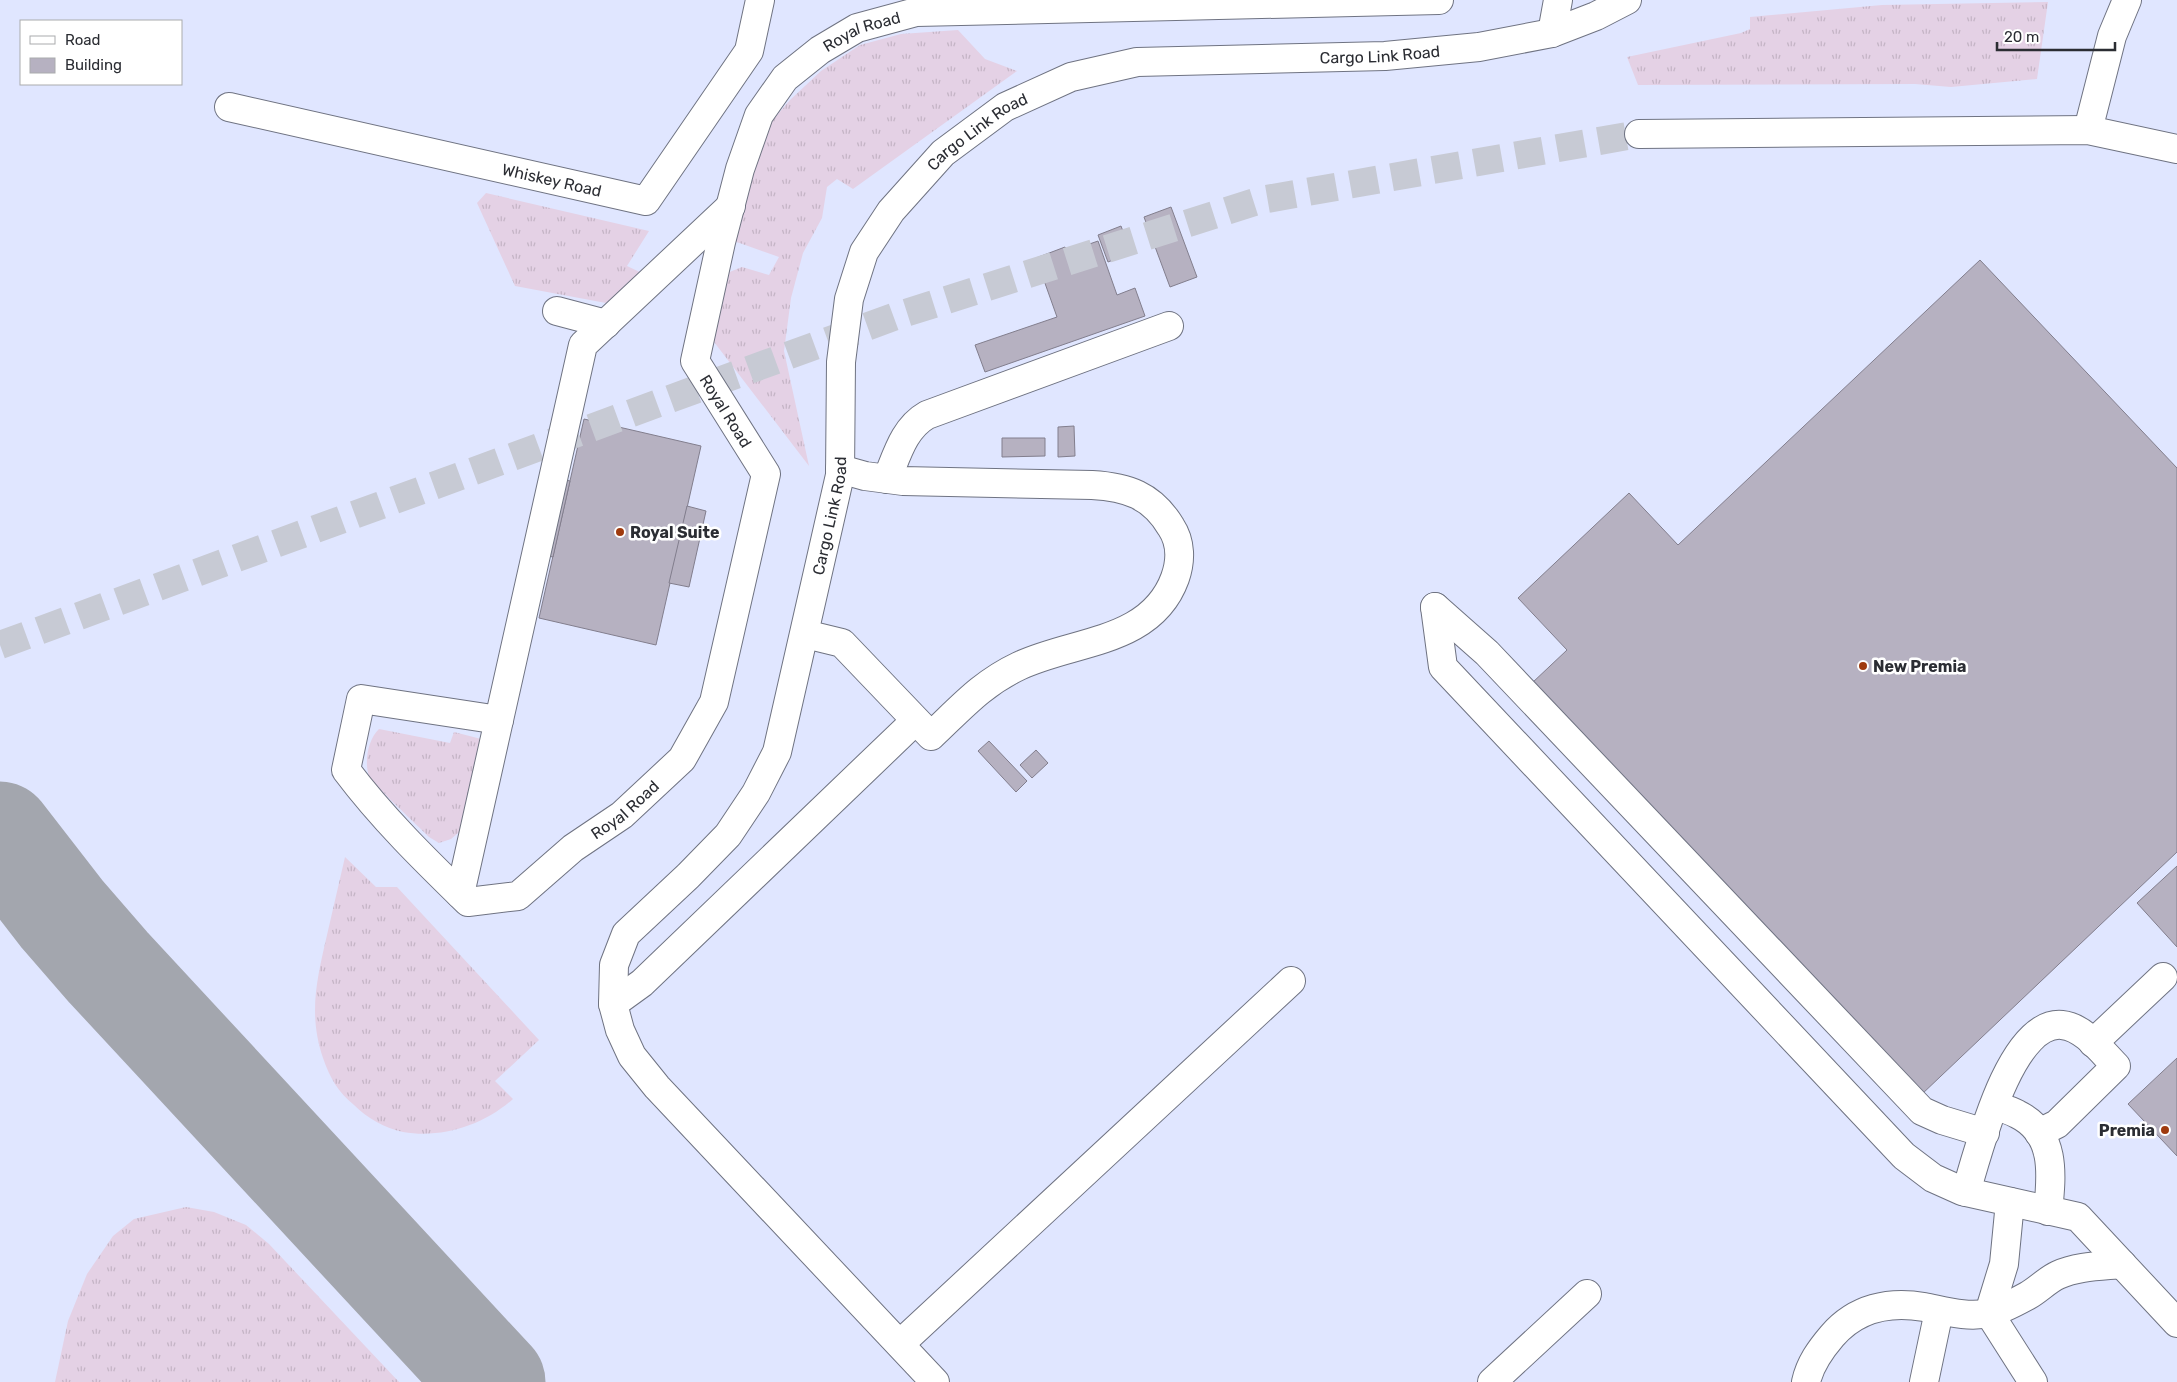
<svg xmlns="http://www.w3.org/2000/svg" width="2177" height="1382" viewBox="0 0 2177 1382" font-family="Rubik,sans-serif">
	<defs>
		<pattern id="grass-tufts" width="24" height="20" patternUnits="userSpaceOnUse" patternTransform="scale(1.25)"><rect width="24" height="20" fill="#e4d1e5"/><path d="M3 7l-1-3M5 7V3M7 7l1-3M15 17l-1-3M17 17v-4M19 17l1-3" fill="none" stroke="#c4b4c5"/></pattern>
	</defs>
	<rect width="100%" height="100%" fill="#eef1fc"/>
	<path fill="#e0e6ff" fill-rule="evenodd" d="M 0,0 L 2177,0 L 2177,1382 L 0,1382 ZM 21,21 L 181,21 L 181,84 L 21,84 Z"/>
	<g fill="url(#grass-tufts)">
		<polygon points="2048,2 2037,79 1951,87 1915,84 1638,85 1627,57 1741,33 1750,29 1750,17 1882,5"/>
		<polygon points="958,30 985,59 1017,71 853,189 837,179 827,187 822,218 803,253 791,298 784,351 809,466 711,338 722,275 742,267 769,275 779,257 734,241 752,176 772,121 790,100 821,71 860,45 901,34"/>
		<polygon points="486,193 649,231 627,266 644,274 606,303 515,286 477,203"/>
		<path d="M 379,729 L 450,743 L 454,732 L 485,740 L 464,828 L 451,839 L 439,843 L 429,837 C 419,827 373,784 369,776 C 364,762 368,739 379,729 Z"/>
		<path d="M 345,857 L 376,887 L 397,887 L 539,1040 L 495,1081 L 513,1099 C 484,1125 442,1139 403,1132 C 385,1128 367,1118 354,1105 C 338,1092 330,1078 323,1058 C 308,1014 317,979 327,935 C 333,909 339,883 345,857 Z"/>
		<polygon points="186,1207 214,1212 246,1225 269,1244 399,1382 55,1382 68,1321 87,1274 113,1236 134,1219"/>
	</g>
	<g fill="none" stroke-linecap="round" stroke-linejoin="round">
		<polyline stroke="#a3a6ae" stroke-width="105" points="0,834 62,914 108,967 493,1382"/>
	</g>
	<g fill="#b6b1c1" stroke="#827e8d">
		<polygon points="1171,207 1197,277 1170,287 1144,217"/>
		<polygon points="1121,226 1131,253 1108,262 1098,235"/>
		<polygon points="1098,241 1117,295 1135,288 1145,316 985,372 975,345 1057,317 1036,258 1065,247 1067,252"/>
		<polygon points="1980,260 2177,468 2177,852 1921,1095 1532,683 1567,650 1518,598 1629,493 1678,545"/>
		<polygon points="584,419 701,446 656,645 539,618"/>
		<polygon points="1074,426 1075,456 1058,457 1058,427"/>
		<polygon points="1002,438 1045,438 1045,456 1002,457"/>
		<polygon points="551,476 570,481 553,557 534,553"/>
		<polygon points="687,506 706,511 689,587 669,583"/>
		<polygon points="989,741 1027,781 1016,792 978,751"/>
		<polygon points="1036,750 1048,763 1032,778 1020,765"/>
		<polygon points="2177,866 2177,947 2137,903"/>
		<polygon points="2177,1058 2177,1156 2128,1104"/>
	</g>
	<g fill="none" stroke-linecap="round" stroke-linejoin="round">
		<polyline stroke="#c7cad4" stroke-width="28" stroke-dasharray="28 14" stroke-linecap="butt" points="0,645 896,316 1261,200 1639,134"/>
		<defs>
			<g id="minor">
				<polyline points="1552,33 1558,0"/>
				<path id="s1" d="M 229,107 L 646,201 L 749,51 L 760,0"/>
				<polyline points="2088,130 2112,36 2127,0"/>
				<polyline points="1639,134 2088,130 2177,149"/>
				<polyline points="557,311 606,324"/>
				<path d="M 887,479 C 897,455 904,428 927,415 L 1169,326"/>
				<polyline points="1435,607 1443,667 1904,1156 1933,1178 1962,1191 2078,1217 2177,1323"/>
				<polyline points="1435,607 1487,653 1922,1111 1942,1120 1985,1133"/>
				<path d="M 805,634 L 842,643 L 931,736 C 961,708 981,684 1019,666 C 1073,640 1151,644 1175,578 C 1181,561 1181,542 1171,527 C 1152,495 1127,487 1092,485 L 903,481 L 865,476 L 840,469"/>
				<path id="s2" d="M 499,720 L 361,699 L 346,770 C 382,818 425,860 468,902 L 518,896 L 573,848 L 622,815 L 682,759 L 714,702 L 766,474 L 695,361 L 721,242 L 740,169 L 759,115 L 785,78 L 820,50 L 857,28 L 916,12 L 1439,0"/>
				<polyline points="460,894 583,345 731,206"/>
				<polyline points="613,1004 642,983 915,721"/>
				<polyline points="2093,1043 2163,977"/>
				<path d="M 1995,1106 C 2002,1108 2010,1110 2017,1114 C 2056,1133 2052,1174 2048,1211"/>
				<path d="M 1966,1192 C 1978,1153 2010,1020 2062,1025 C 2084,1027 2102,1052 2116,1066 L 2057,1124 L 2039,1133"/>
				<polyline points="1989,1313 2004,1264 2010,1202"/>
				<polyline points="1989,1313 2033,1382"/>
				<polyline points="900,1344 1291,981"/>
				<path id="s3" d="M 935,1382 L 657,1087 L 632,1056 L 620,1030 L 613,1004 L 614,965 L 626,934 L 688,876 L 728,835 L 756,793 L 777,752 L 840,475 L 841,362 L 849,299 L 864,252 L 891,211 L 943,153 L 1005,107 L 1071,77 L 1137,62 L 1385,56 L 1479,47 L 1552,33 L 1596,16 L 1627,0"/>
				<polyline points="1492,1382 1587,1294"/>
				<path d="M 1806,1382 C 1810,1364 1820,1350 1832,1336 C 1856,1308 1889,1301 1924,1307 C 1945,1311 1968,1318 1989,1313 C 2001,1310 2016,1302 2027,1296 C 2038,1290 2047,1280 2058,1275 C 2077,1266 2102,1266 2122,1264"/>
				<polyline points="1924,1382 1939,1311"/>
			</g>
		</defs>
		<use href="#minor" stroke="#6f7382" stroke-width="30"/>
		<use href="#minor" stroke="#fff" stroke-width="28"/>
	</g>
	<g fill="#9f3a0e" stroke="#fff" stroke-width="2">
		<circle cx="620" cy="532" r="5"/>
		<circle cx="1863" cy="666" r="5"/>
		<circle cx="2165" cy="1130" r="5"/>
	</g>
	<g text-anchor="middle" stroke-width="5" stroke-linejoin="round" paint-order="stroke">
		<g font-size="16" fill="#2b2d33" stroke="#fff">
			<text dy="6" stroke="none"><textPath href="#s2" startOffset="1480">Royal Road</textPath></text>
			<text dy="6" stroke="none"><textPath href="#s3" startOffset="1909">Cargo Link Road</textPath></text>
			<text dy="6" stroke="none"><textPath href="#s3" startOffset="1489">Cargo Link Road</textPath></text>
			<text dy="6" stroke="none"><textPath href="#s1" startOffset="331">Whiskey Road</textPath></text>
			<text transform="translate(726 411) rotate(58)" y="6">Royal Road</text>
			<text dy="6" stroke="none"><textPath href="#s3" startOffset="1054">Cargo Link Road</textPath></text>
			<text dy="6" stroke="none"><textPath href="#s2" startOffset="580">Royal Road</textPath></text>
		</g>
		<g font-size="16" font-weight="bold" fill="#2b2d33" stroke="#fff" text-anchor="start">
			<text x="630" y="538">Royal Suite</text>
			<text x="1873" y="672">New Premia</text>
			<text x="2155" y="1136" text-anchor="end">Premia</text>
		</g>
	</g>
	<rect x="20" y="20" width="162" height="65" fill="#ffffff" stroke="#aaabad"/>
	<rect x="30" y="36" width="25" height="8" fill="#ffffff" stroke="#aaabad"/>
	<text x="65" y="45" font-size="15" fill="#2b2d33">Road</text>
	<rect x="30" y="58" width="25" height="15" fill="#b6b1c1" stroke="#aaabad"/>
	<text x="65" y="70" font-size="15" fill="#2b2d33">Building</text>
	<path d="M1997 42v8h118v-8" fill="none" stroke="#2b2d33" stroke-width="2.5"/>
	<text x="2004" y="42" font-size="15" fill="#2b2d33" stroke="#ffffff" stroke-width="4" paint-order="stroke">20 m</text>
</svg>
